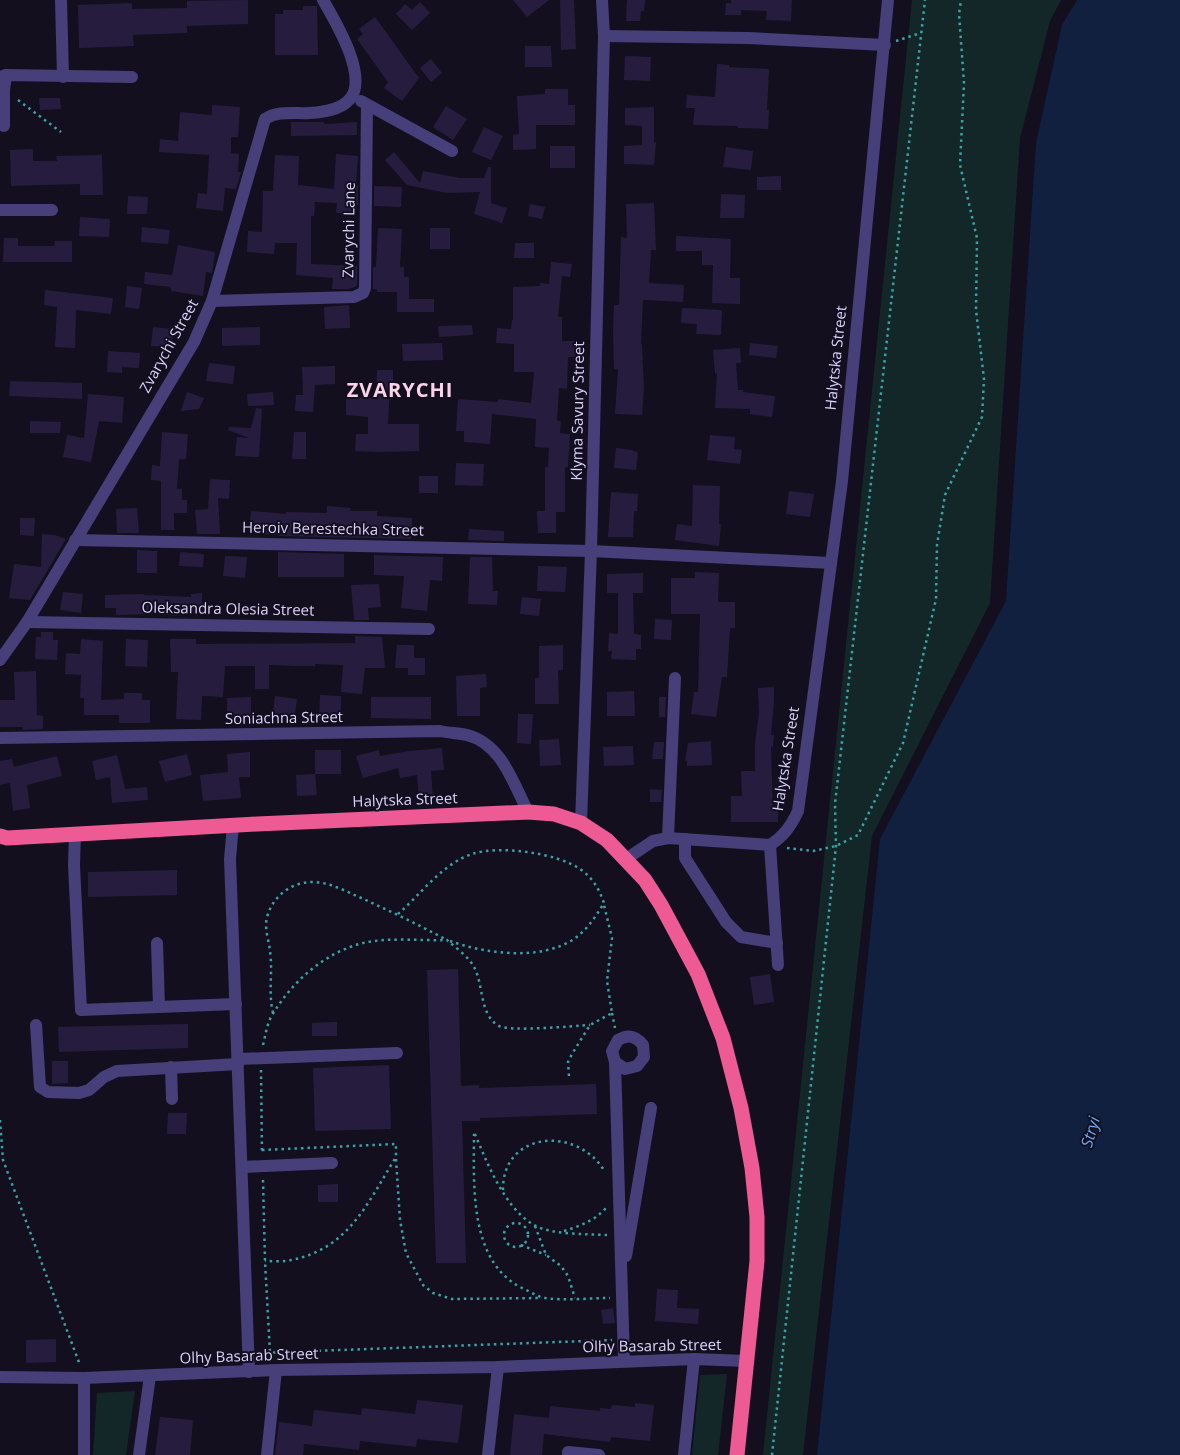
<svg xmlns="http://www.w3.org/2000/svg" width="1180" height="1455" viewBox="0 0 1180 1455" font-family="'Open Sans',sans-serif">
	<rect width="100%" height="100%" fill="#130f1f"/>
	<g fill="#132728">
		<polygon points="912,0 1061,0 1050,21 1020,138 990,603 872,836 803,1455 763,1455"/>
		<polygon points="727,1374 718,1455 692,1455 700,1375"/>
		<polygon points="135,1391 126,1455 93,1455 97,1393"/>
	</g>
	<polygon fill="#122040" points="1077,0 1180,0 1180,1455 817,1455 880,839 1006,601 1036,143 1062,25"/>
	<g fill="#261d3e">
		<polygon points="248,0 248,24 187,26 187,33 133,35 134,46 79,48 78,5 132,3 132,9 187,8 187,1"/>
		<polygon points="513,0 549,0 527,17"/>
		<polygon points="560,0 574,0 576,49 561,50"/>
		<polygon points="627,0 645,0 644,11 641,11 640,21 626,21"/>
		<polygon points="731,0 792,0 791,21 766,20 767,11 741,10 741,15 725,15 726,3 731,3"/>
		<polygon points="420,2 430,13 412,30 396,14 405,4 412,10"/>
		<polygon points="303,6 317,6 318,55 275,55 275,14 283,14 283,10 303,10"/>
		<polygon points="375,17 419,78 402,101 384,88 388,82 357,39 363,34 359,29"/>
		<polygon points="525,46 551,46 552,67 525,67"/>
		<polygon points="625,56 651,57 650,81 624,80"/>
		<polygon points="431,59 442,73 431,82 420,68"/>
		<polygon points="717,64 729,65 729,67 769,69 767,110 769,110 768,129 738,128 738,126 693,125 695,108 686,108 687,95 715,97"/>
		<polygon points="545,89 568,89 568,105 575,105 575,125 536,125 536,149 513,150 513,135 519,134 517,96 545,94"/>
		<polygon points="39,98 60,98 61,109 40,110"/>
		<polygon points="212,105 240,107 238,137 231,137 231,153 239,154 238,172 241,172 236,189 225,188 223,211 196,208 198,193 207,194 209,155 159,152 160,139 178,141 180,112 212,115"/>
		<polygon points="446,106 467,119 453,140 433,127"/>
		<polygon points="654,107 654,142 656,142 654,165 624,164 624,146 642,145 642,126 625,125 625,108"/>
		<polygon points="291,122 324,122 324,124 357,122 357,135 291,136"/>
		<polygon points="484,127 503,136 491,160 472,152"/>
		<rect x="550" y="146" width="25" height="22"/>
		<polygon points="726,147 753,151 751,170 723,167"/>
		<polygon points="33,149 33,161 57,161 56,156 102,155 103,195 80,195 80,184 11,186 10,150"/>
		<polygon points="394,152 420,183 423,171 460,178 484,178 488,167 491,167 491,203 507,208 502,223 474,214 480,192 447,193 407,185 385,160"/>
		<polygon points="336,154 358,156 356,185 358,185 358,205 356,205 356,214 336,213 337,203 315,202 314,216 311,216 311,264 357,266 357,286 349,289 332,289 333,278 296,275 297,243 275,243 274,254 247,252 248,231 262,232 263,191 273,191 275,155 299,156 298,185 334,189"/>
		<polygon points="781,176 781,190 757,190 757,177"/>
		<polygon points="374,186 402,187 401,207 374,206"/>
		<polygon points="721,194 745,195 744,218 720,218"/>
		<polygon points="128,196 148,197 147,214 127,214"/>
		<polygon points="654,203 656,250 651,250 649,283 684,285 683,302 643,300 641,344 642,344 644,388 642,415 615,414 618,369 614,369 613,328 614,305 619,305 621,237 627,238 626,204"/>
		<polygon points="530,204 545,207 542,219 528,216"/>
		<polygon points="80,217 110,219 109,237 79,236"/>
		<polygon points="142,227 170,230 168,244 141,242"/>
		<polygon points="378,228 402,229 400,267 404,267 404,277 409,277 409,299 434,299 434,312 397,312 397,292 377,292 377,289 373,289 373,267 376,267"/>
		<rect x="430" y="228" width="20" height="21"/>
		<polygon points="676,236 731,239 730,278 740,278 740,304 712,303 713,265 702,265 702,251 676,251"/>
		<polygon points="4,238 18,238 18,246 54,246 55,241 72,241 72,262 3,262"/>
		<polygon points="515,243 534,243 534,258 514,258"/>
		<polygon points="178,245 215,252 212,273 206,272 203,296 171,291 171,287 144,284 145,272 172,275"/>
		<polygon points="551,262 572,264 570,277 562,276 558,317 562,317 562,341 579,341 579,357 568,357 567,389 559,388 557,421 561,421 560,433 570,434 568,467 565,467 565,512 556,512 556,533 538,533 537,511 545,511 545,467 548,467 549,448 535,447 536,419 492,414 490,444 464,442 464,431 456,431 458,399 498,402 498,399 531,403 534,372 514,372 514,344 496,343 497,328 511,329 512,320 513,320 513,287 540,286 540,283 549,284"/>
		<polygon points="127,286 142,288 139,309 125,307"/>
		<polygon points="45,290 113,298 111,314 76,310 75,348 55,347 57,307 44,305"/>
		<polygon points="349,305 350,328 325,329 324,307"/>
		<polygon points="682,308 722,310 721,335 696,334 697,324 681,323"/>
		<polygon points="472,325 473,335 439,337 438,326"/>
		<polygon points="153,327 173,329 172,347 151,346"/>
		<polygon points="260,327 260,345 222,346 222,328"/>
		<polygon points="442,343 443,360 403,361 402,344"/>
		<polygon points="750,343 778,346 776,358 749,355"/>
		<polygon points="740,348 741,363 736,363 738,390 743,390 743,392 775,396 772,417 750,414 750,409 715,408 717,373 715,374 713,350"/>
		<polygon points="108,351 140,353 139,368 122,367 122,373 107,372"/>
		<polygon points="209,363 235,366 233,384 206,381"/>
		<polygon points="335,366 335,384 315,385 313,412 295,411 296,395 303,395 302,367"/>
		<polygon points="377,370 393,370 393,386 390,386 388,424 419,424 419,451 380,452 355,451 356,434 368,434 368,417 346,415 346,397 376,398"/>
		<polygon points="10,381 82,383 82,399 9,396"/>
		<polygon points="187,392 204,398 199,409 181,411"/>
		<polygon points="273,392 274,405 248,406 247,394"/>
		<polygon points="88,394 124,397 122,423 99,421 91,462 63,457 67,435 84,438"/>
		<polygon points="256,408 262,409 259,457 235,456 237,437 249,438 228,430 229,427 251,428"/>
		<polygon points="30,421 61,422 60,433 30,433"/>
		<polygon points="162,432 188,434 186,459 179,459 177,489 182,489 182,500 187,500 187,513 174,513 174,530 161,530 161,481 151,480 152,465 160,466"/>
		<polygon points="294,432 306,432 306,459 292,459"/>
		<polygon points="710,435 735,437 734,449 742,450 740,464 707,460"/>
		<polygon points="616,448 633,450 633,451 638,452 636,470 614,468"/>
		<polygon points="456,463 484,464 483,486 455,485"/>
		<rect x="419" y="476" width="19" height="17"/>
		<polygon points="210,479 230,480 229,499 218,498 220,534 197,534 195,510 208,509"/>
		<polygon points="693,485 720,486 719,524 721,524 719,546 675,540 677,524 692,526"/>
		<polygon points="789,491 814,494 810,517 786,514"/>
		<polygon points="611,492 638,494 637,511 634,511 633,537 608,537"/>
		<polygon points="327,506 351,508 350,511 377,511 377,516 412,518 411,539 279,536 279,535 249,533 251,511 286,514 286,512 327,513"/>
		<polygon points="137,508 139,533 117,533 116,509"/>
		<polygon points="20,518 35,518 34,536 20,535"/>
		<polygon points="469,529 504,531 504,541 468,540"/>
		<polygon points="42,534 55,535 66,539 30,600 9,598 14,564 41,567"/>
		<polygon points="137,550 157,551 157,573 137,573"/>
		<polygon points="180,552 204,554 203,567 179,566"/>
		<polygon points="278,552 344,554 344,577 278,577"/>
		<polygon points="374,555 443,557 442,581 430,580 427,611 401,608 404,576 374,575"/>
		<polygon points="225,556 247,557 245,578 223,576"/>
		<polygon points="470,557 492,557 493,591 498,591 497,605 468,604"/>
		<polygon points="538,566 567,567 565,592 537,591"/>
		<polygon points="695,572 719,573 718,602 735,602 735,628 730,628 727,677 722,677 716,717 691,714 694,692 698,692 700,614 671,614 671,578 695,578"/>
		<polygon points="643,573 643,593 633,593 634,634 641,635 641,649 636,649 636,660 611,659 612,651 608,651 609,633 618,634 618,593 607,593 607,574"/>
		<polygon points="379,584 381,607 368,608 369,620 354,620 351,585"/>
		<polygon points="63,592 83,594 81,613 60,610"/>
		<polygon points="202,593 202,610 177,611 177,616 156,614 116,615 116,608 105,608 105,595 144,594 144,595 191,597 191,594"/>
		<polygon points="522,597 541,599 539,616 520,614"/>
		<polygon points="655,619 672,620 671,640 654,639"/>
		<polygon points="41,632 53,632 53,640 58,640 57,660 35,659 36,637 41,637"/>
		<polygon points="355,636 382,637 385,668 365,668 362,694 341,692 343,665 315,664 315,666 296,666 269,665 269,689 255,689 255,666 225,666 223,697 202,696 201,720 176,719 178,672 171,672 170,639 196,639 196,644 355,643"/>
		<polygon points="81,639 103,641 101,700 124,699 124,693 142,693 142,700 150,700 150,723 119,723 119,715 84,715 84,698 80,698 81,675 65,674 66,653 80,654"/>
		<polygon points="126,639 148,640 147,667 125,666"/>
		<polygon points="397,645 414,645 414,658 425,658 425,675 408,675 408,668 395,668"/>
		<polygon points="563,645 563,670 558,670 559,704 535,704 535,678 539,678 539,646"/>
		<polygon points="36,671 37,715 43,716 43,729 22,730 23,727 0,727 0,700 15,700 14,672"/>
		<polygon points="486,674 487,687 480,688 480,716 457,716 456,676"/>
		<polygon points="774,687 774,701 771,735 774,735 773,747 771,746 773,811 778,811 778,822 731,822 731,796 742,796 741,771 755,771 755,743 759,714 758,688"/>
		<polygon points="634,691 635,716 607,716 607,692"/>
		<polygon points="320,695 341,696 341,722 319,721"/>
		<polygon points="275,696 297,699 294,721 272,718"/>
		<polygon points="251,697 251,716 246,716 246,721 227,721 227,698"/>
		<polygon points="371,697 431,697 431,719 371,718"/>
		<polygon points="659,697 666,697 665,717 659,717"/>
		<polygon points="518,714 533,714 531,744 517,743"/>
		<polygon points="559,739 561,765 540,766 539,740"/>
		<polygon points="711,741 712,765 687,766 687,761 685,761 688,743"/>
		<polygon points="654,742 664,742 663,759 652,759"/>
		<polygon points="633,746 634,765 604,766 603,747"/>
		<polygon points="442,748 444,770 431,771 433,800 419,801 417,775 400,778 398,768 363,778 356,756 379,750 380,756 409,751"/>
		<rect x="315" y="750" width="26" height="24"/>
		<polygon points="250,752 250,777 239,777 241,798 203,801 200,775 228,772 227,754"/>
		<polygon points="187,754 192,775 165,782 159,761"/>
		<polygon points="117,755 125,789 147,787 148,800 112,803 110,777 96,780 92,761"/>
		<polygon points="57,756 62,776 27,785 30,808 13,811 10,783 0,785 0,761 12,759 14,767"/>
		<polygon points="315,774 317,795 297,796 296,775"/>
		<polygon points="650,789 662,790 661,802 650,802"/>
		<polygon points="177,870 177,895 88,897 88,872"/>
		<polygon points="458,969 461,1086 479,1085 479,1088 596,1084 597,1114 480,1118 480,1121 462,1121 466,1263 436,1263 427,970"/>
		<polygon points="770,974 774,1002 754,1005 750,977"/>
		<polygon points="337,1022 337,1036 312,1036 312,1023"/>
		<polygon points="188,1024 188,1048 59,1052 58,1027"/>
		<polygon points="52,1061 68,1061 68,1083 52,1084"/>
		<polygon points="389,1065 391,1129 315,1131 313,1068"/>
		<polygon points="168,1113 187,1113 186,1134 167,1134"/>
		<polygon points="338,1184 338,1202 318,1202 318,1185"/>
		<polygon points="657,1289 678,1290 677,1308 699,1309 698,1324 655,1321"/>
		<polygon points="613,1308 615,1323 603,1324 601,1310"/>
		<polygon points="56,1339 56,1362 26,1363 26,1340"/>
		<polygon points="417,1400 463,1405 458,1443 417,1439 416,1447 360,1441 359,1450 304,1444 303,1455 275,1455 279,1422 312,1426 314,1410 361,1415 362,1408 415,1414"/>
		<polygon points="635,1403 654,1405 650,1441 611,1437 610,1442 544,1434 542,1455 510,1455 514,1414 549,1418 550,1406 600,1411 600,1408 611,1409 612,1405 635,1407"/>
		<polygon points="160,1417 193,1420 190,1455 155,1455"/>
	</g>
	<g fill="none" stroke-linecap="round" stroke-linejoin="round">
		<g stroke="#3aa3a5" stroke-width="2.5" stroke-dasharray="2.5 4" stroke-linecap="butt">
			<polyline points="896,41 921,33"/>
			<polyline points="18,100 61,132"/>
			<polyline points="787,848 813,851 836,846 858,835 903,743 936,599 937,545 945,495 982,417 984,379 976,310 977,238 960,165 964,83 959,14 961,0"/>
			<path d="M 398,914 C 421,894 442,864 472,854 C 499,845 557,853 580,869 C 593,878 599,889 604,903 C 596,916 587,930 574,939 C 541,961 486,954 450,941"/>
			<path d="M 273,1013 C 268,992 273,972 270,951 C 269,940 264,929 267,917 C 273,895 293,881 315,882 C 331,883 345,891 359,897 C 388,910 417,924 445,939"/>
			<polyline points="612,1013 615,1028"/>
			<path d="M 263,1045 C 266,1033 267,1022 274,1012 C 294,980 326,952 363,943 C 388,937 421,941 447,940 C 456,948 469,957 474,967 C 484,985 479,1015 499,1026 C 512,1032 572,1026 590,1025"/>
			<polyline points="261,1070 262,1154"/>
			<polyline points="569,1076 568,1062 572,1054 590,1025 612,1013 607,981 612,938 604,905"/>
			<polyline points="0,1120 3,1160 80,1365"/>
			<path d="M 262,1150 L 396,1144 L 396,1157 C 368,1202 349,1249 291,1260 C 283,1262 273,1261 265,1261"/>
			<polyline points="396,1159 400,1220 406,1253 423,1285 433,1293 452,1299 542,1298"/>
			<polyline points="263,1180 265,1261 270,1353"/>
			<path d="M 503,1190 C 502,1131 578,1125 605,1172"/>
			<circle cx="516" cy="1235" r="12"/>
			<polyline points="535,1226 546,1255 561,1266 568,1276 575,1298"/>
			<path d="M 564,1231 C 580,1226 594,1221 606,1208"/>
			<path d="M 607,1235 C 587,1234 551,1235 534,1225 C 504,1208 487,1162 474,1132 C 474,1184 468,1263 524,1289 C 531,1292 538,1297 545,1298 C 566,1301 589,1298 610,1298"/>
			<polyline points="521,1245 546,1255"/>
			<polyline points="260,1353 612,1340"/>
			<polyline points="772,1455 836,846 835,804 925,0"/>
		</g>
		<g stroke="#463f79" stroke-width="12">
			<polyline points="61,0 63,77"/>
			<polyline points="604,36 748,38 885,45"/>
			<polyline points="0,77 6,75 132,77"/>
			<polyline points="361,101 452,151"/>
			<polyline points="4,126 4,90 6,75"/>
			<polyline points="0,210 52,210"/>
			<polyline points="212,301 354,297 363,293 365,288 367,105"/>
			<polyline points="75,540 591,551 831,563"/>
			<polyline points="27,622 429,629"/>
			<path d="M 0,660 L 27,622 L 194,342 L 212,301 L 265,119 C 278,110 295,114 310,113 C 323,112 340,110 349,100 C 370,78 335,21 323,0"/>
			<path d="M 0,738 L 440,731 C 449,733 458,733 467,735 C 502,744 513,783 528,812"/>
			<polyline points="581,823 591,551 604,36 602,0"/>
			<polyline points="233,825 230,859 249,1372"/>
			<polyline points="75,834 74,865 81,1010 236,1004"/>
			<polyline points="668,838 675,678"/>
			<polyline points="685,839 685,858 726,922 741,937 777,943"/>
			<polyline points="770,845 778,965"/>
			<path d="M 626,859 L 653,841 L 668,838 L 770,845 C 784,836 791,826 798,811 L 842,481 L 888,0"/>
			<polyline points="157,943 159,1007"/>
			<polyline points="36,1025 40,1087 48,1092 79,1093 89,1090 104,1077 117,1071 238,1064"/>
			<polyline points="238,1059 397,1053"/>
			<path d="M 615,1062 L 625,1069 L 637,1066 L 644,1057 L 643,1045 C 636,1036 628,1034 618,1040 L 612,1051 L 615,1062 L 624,1361"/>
			<polyline points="171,1067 172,1099"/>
			<polyline points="242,1167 332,1163"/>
			<polyline points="626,1256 651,1108"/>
			<polyline points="0,1377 84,1378 276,1370 498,1367 694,1359 746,1361"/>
			<polyline points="84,1455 84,1378"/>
			<polyline points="139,1455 150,1376"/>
			<polyline points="267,1455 276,1370"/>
			<polyline points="488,1455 498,1367"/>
			<polyline points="568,1455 568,1452 599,1455"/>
			<polyline points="684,1455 694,1359"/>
		</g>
		<polyline stroke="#ed5a94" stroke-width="15" points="0,836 7,838 257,824 528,812 554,814 581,823 607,840 645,880 661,905 698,974 723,1038 741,1108 752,1168 757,1217 757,1261 737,1455"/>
	</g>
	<g text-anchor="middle" stroke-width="4" stroke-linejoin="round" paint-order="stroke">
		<g font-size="15" fill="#dad2fa" stroke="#130f1f">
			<text transform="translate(349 230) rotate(-89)" y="5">Zvarychi Lane</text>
			<text transform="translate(169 346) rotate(-61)" y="5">Zvarychi Street</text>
			<text transform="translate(836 358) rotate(-84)" y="5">Halytska Street</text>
			<text transform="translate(578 411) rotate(-89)" y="5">Klyma Savury Street</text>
			<text transform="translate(333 529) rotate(1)" y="5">Heroiv Berestechka Street</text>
			<text transform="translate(228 609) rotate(1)" y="5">Oleksandra Olesia Street</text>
			<text transform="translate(284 718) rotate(-1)" y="5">Soniachna Street</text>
			<text transform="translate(786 759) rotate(-81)" y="5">Halytska Street</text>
			<text transform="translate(405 800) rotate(-2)" y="5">Halytska Street</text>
			<text transform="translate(652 1346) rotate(-1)" y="5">Olhy Basarab Street</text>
			<text transform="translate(249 1356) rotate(-2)" y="5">Olhy Basarab Street</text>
		</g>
		<g font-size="16" font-style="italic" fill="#6ba7ef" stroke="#130f1f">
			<text transform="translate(1090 1132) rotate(-74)" y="6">Stryi</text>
		</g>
		<g font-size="20" font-weight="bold" letter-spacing="1" fill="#fad3e9" stroke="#130f1f">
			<text x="400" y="397">ZVARYCHI</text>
		</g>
	</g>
</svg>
